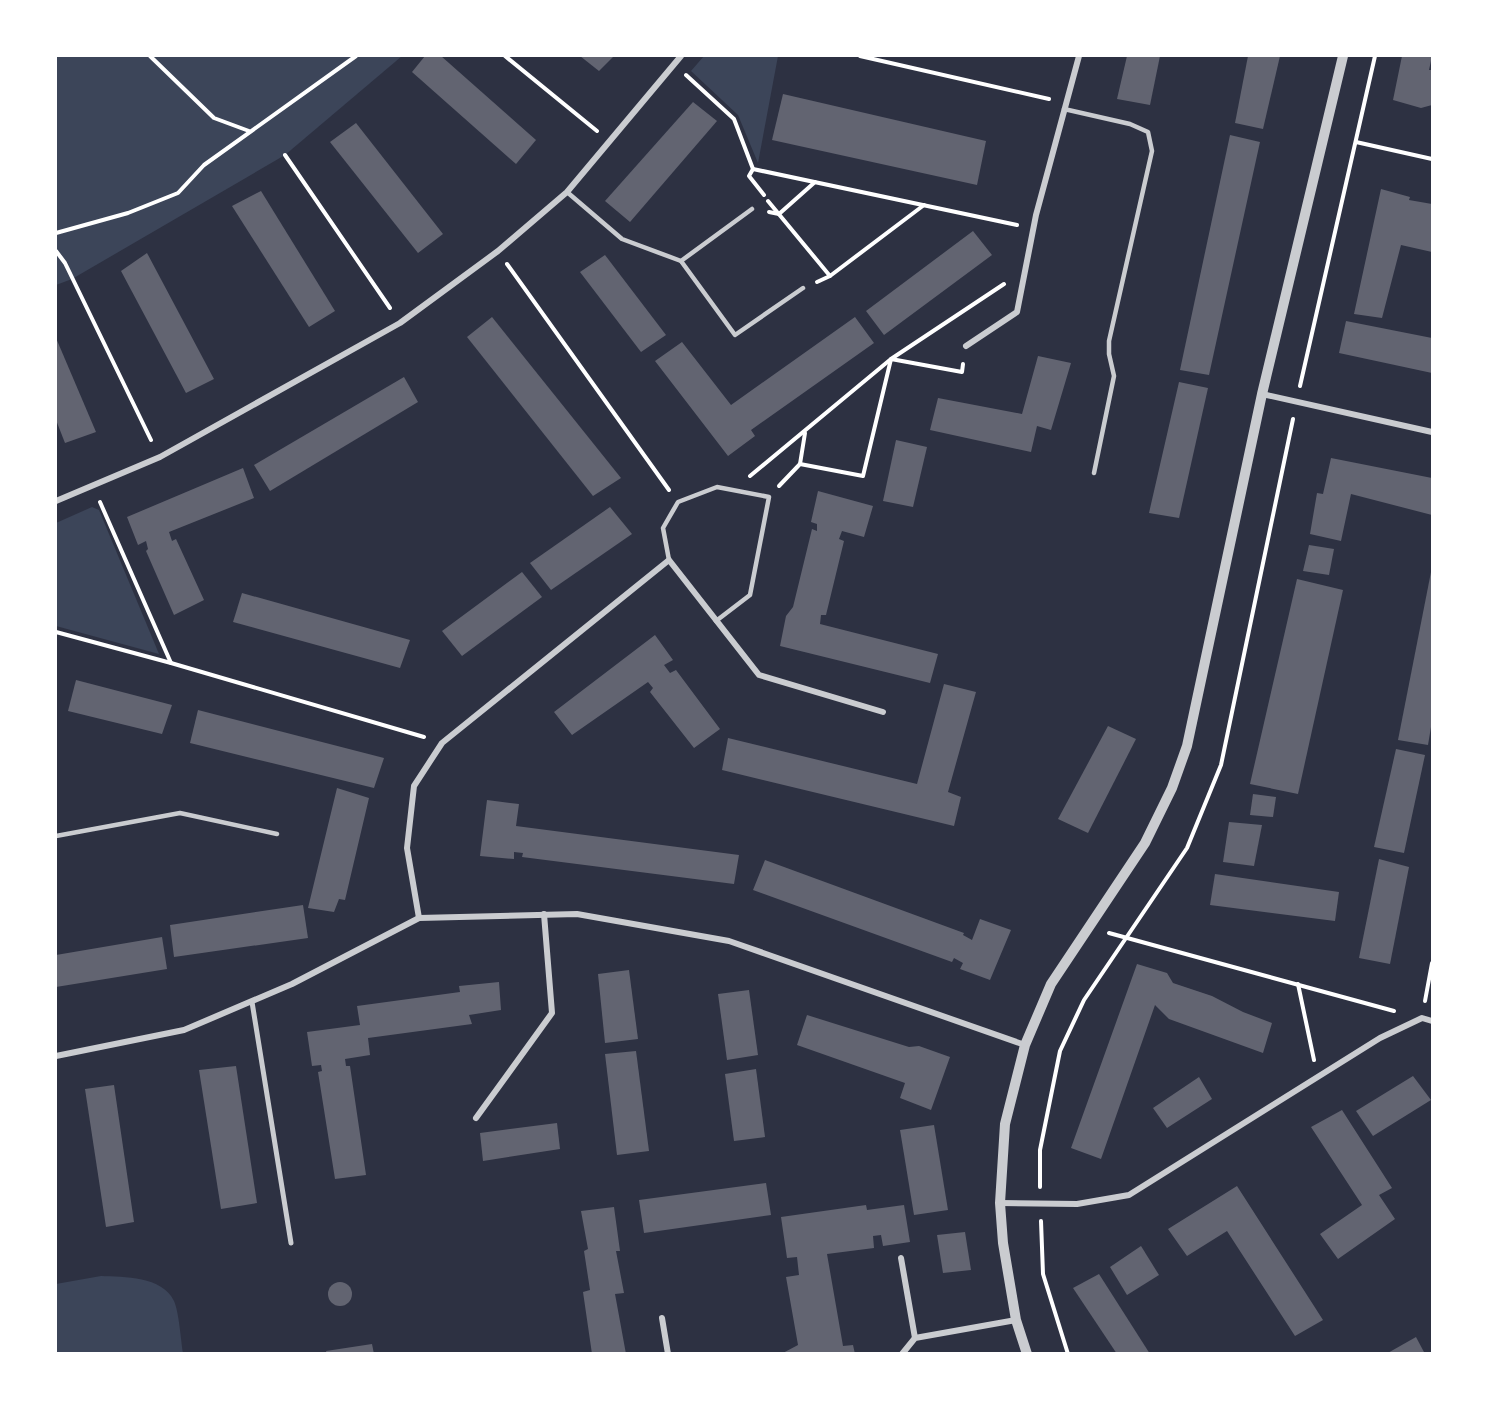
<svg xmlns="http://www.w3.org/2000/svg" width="1488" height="1409" viewBox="0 0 1488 1409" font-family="Ubuntu,sans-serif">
	<rect width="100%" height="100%" fill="#2d3142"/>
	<g fill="#3c4559">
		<polygon points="56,56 402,56 285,155 72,279 56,285"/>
		<polygon points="704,56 778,56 758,163 738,115 691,71"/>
		<polygon points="92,507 99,510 159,654 56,626 56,523"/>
		<path d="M 101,1276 C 124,1277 162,1276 174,1301 C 179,1312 181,1341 183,1353 L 56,1353 L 56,1284 Z"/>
	</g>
	<g fill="#626471">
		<polygon points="425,56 441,56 536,140 516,164 412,72"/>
		<polygon points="580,56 614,56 599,71"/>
		<polygon points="1127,56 1160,56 1150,105 1117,99"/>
		<polygon points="1248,56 1280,56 1263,129 1235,123"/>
		<polygon points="1402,56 1432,56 1429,70 1432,70 1432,105 1421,108 1393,100"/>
		<polygon points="783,94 986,141 977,185 772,140"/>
		<polygon points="693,102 717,121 630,222 605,201"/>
		<polygon points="356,123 443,234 418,253 330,142"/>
		<polygon points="1230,135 1260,142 1209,375 1180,370"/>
		<polygon points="1381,189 1410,197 1409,200 1432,204 1432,252 1401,245 1382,318 1354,314"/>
		<polygon points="261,191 335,311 309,327 232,206"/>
		<polygon points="973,231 992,255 884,335 866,311"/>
		<polygon points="147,253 214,379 186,393 121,271"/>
		<polygon points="605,255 666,335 641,352 580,272"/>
		<polygon points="492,317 621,478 593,496 467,337"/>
		<polygon points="855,317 874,343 751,430 755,436 728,456 655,361 682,342 731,405"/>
		<polygon points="1346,321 1432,338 1432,373 1339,353"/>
		<polygon points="56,338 96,432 65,443 56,420"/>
		<polygon points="1038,356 1071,363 1051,430 1037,426 1031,452 930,430 938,398 1022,414"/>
		<polygon points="404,377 418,402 270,491 254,465"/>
		<polygon points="1179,382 1208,388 1179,518 1149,513"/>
		<polygon points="896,440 927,447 913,507 883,501"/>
		<polygon points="1331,458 1432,478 1432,515 1351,494 1341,541 1310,534 1317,493 1323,494"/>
		<polygon points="243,468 254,498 169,532 172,541 176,539 204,600 174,615 146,551 148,549 146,541 138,545 127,517"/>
		<polygon points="818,491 873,506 864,537 842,531 839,539 844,541 826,615 821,615 820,624 938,654 930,683 780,646 786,616 793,607 812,529 817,531 817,524 811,522"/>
		<polygon points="610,507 632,534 551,590 530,563"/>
		<polygon points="1309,545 1334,549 1329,575 1303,571"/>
		<polygon points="522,572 542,597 462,656 442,631"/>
		<polygon points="1431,572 1432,721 1428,745 1398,740"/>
		<polygon points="1297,579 1343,590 1298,794 1250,784"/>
		<polygon points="242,593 410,640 400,668 233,622"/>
		<polygon points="655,635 673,660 664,665 670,673 676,670 720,729 694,748 650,692 653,688 648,682 572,735 554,712"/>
		<polygon points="76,680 172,705 162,734 68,711"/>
		<polygon points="944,684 976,692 948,792 961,797 954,826 722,770 728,738 917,784"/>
		<polygon points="198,710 384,758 374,788 190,743"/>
		<polygon points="1108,726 1136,739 1088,833 1058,819"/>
		<polygon points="1396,749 1425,755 1404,853 1374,847"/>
		<polygon points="337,788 369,798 345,900 339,899 334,912 308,908"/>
		<polygon points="1253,794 1276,797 1273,817 1250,815"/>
		<polygon points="487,800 519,804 516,826 739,855 734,884 522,857 523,853 514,852 514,859 480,856"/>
		<polygon points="1229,822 1262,825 1254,866 1223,862"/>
		<polygon points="1379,859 1409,867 1390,964 1359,958"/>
		<polygon points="765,860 964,933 963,935 972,940 980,919 1011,930 990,980 960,969 963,963 954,958 952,962 753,890"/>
		<polygon points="1215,874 1339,892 1335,921 1210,905"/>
		<polygon points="303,905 308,938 174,957 170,925"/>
		<polygon points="162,937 167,969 56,987 56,955"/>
		<polygon points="1137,964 1167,973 1173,983 1212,996 1243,1012 1272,1023 1263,1053 1169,1019 1155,1005 1101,1159 1071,1148"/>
		<polygon points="629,970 638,1039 605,1043 598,974"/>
		<polygon points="499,982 501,1010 469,1015 472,1024 368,1038 370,1055 345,1059 346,1066 350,1066 366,1175 335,1179 318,1072 322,1071 321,1065 312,1066 307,1032 360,1025 357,1006 460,992 459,986"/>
		<polygon points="749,990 758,1055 727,1060 718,994"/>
		<polygon points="807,1015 909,1047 919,1046 950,1057 931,1110 900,1098 905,1083 797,1045"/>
		<polygon points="636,1051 649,1151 617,1155 605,1054"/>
		<polygon points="236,1066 257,1203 221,1209 199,1070"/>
		<polygon points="756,1069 765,1137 734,1141 725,1074"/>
		<polygon points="1413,1076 1431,1100 1373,1136 1356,1111"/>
		<polygon points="1199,1077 1212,1099 1167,1128 1153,1108"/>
		<polygon points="114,1085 134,1222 106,1227 85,1089"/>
		<polygon points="1342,1110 1392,1188 1379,1195 1395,1219 1338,1259 1320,1234 1362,1205 1311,1127"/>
		<polygon points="557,1123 560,1149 483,1161 480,1133"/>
		<polygon points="934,1125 948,1210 914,1215 900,1130"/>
		<polygon points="766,1183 771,1215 644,1233 639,1200"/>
		<polygon points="1237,1186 1323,1320 1295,1336 1227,1231 1187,1256 1168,1229"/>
		<polygon points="866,1205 867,1210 904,1205 910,1242 883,1246 881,1235 873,1236 874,1248 827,1254 843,1346 853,1345 855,1354 781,1354 798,1345 786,1277 799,1275 797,1257 787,1258 781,1217"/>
		<polygon points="614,1207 620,1251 616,1251 624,1293 615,1294 626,1354 592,1354 583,1292 590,1290 584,1251 588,1249 581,1211"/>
		<polygon points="965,1232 971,1270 943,1273 937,1235"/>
		<polygon points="1141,1246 1159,1275 1127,1295 1110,1267"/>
		<polygon points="1099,1274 1150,1354 1117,1354 1073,1288"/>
		<circle cx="340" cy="1294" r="12"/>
		<polygon points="1416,1337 1425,1354 1386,1354"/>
		<polygon points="372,1344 374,1354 327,1354 326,1351"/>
	</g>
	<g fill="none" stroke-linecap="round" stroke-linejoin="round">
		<g stroke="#fff" stroke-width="4">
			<polyline points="150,56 214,118 249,131"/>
			<polyline points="505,56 597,131"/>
			<polyline points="860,56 1049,99"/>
			<polyline points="686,75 734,119 753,169 1017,225"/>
			<polyline points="1356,142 1432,159"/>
			<polyline points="285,155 390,308"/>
			<polyline points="753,169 749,176 764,195"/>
			<polyline points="768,201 830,276 924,205"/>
			<polyline points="769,212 779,214 815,182"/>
			<polyline points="56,233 128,213 178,193 204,165 356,56"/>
			<polyline points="56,251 65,263 151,440"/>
			<polyline points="507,264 669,490"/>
			<polyline points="817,282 830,276"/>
			<polyline points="1300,386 1375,56"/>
			<polyline points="800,464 805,433"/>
			<polyline points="750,476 891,359 1004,284"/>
			<polyline points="779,486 800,464 863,476 891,359 962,372 963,364"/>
			<polyline points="100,502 171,663"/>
			<polyline points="56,632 171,663 424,737"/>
			<polyline points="1109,933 1394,1011"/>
			<polyline points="1298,984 1314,1060"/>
			<polyline points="1425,1001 1432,963"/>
			<polyline points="1040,1187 1040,1150 1060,1051 1084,1000 1187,848 1221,765 1293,419"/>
			<polyline points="1041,1221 1043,1274 1068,1354"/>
		</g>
		<g stroke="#caccd0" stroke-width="4.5">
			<polyline points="1064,109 1130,124 1148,132 1152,151 1109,341 1109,354 1114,376 1094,473"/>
			<polyline points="567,192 622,239 681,261 735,335 803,288"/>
			<polyline points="681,261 752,209"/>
			<polyline points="669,560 663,528 678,502 717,487 769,497 750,595 716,621"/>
			<polyline points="56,836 180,813 277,834"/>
		</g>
		<polyline stroke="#caccd0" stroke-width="5" points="252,1002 291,1243"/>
		<g stroke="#caccd0" stroke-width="6">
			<polyline points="966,346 1017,312 1036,215 1079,56"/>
			<polyline points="1262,394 1432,432"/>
			<polyline points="56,501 160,457 400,323 498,251 567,192 681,56"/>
			<polyline points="419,918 407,848 414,786 442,743 669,560 759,675 883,712"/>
			<polyline points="56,1056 184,1030 292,984 419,918 577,914 729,941 1025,1045"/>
			<polyline points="476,1118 552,1013 544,914"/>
			<polyline points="1000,1203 1077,1204 1129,1195 1380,1038 1422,1018 1432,1021"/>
			<polyline points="901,1258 915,1338"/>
			<polyline points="662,1318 668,1354"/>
			<polyline points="902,1354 915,1338 1016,1320"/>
		</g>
		<polyline stroke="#caccd0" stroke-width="10" points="1027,1354 1016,1320 1003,1243 1000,1203 1005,1124 1025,1045 1051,984 1145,843 1172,788 1187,746 1262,394 1343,56"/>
	</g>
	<rect width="1488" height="1409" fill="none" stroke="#ffffff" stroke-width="114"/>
</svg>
